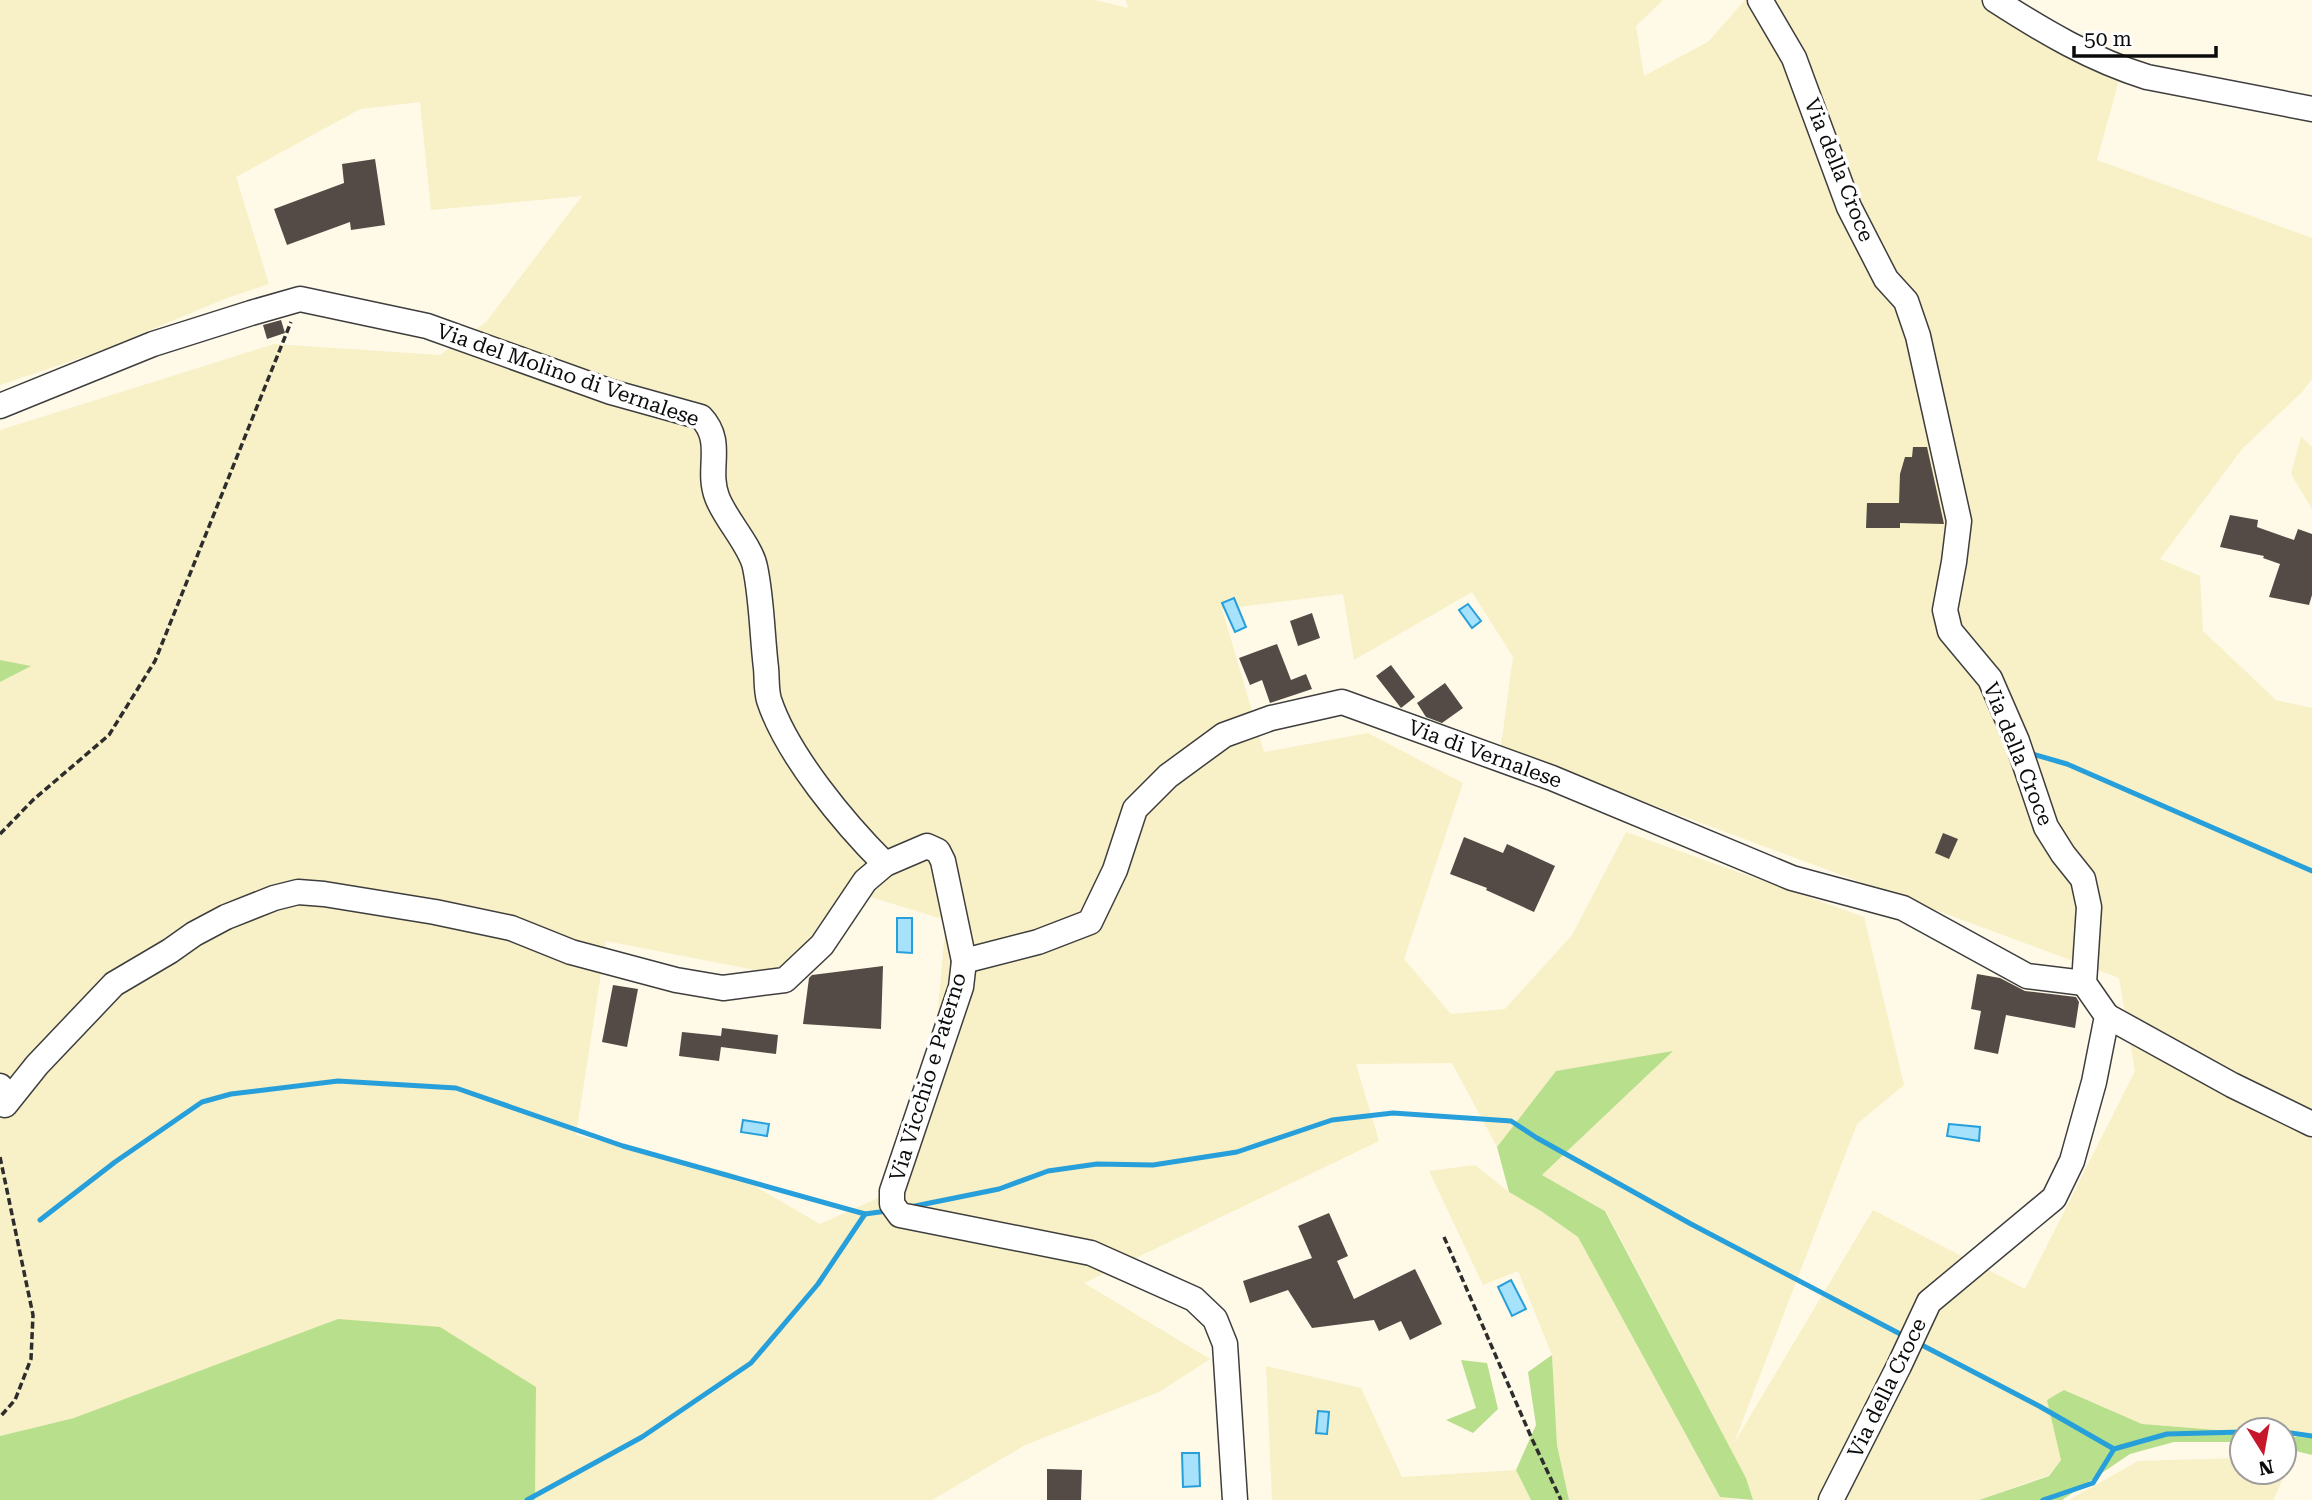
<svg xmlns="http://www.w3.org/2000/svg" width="2312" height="1500" viewBox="0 0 2312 1500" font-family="'Roboto Serif',serif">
	<rect width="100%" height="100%" fill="#fff9e8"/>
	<g fill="#f8f0c6" fill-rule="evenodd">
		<path d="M 0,0 L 1095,0 L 1128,8 L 1126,0 L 1663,0 L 1636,26 L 1644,76 L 1708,42 L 1745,0 L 1984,0 L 2119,80 L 2097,160 L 2312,238 L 2312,379 L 2302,392 L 2242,449 L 2160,559 L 2200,576 L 2203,631 L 2276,700 L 2312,708 L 2312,1438 L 2284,1436 L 2284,1430 L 2242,1430 L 2242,1432 L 2142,1424 L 2064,1390 L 2061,1460 L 2049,1475 L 1979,1500 L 1753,1500 L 1746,1478 L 1606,1211 L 1542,1175 L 1672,1052 L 1556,1071 L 1497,1147 L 1452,1063 L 1356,1064 L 1379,1141 L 1084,1283 L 1210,1359 L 1159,1392 L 1025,1445 L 932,1500 L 535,1500 L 536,1387 L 74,1418 L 0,1436 L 0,682 L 30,666 L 0,660 L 0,430 L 274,344 L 440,355 L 486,322 L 582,196 L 431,210 L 420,102 L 360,109 L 236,177 L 269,284 L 227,298 L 95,353 L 0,385 ZM 1472,592 L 1513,657 L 1501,746 L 1618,792 L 2119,978 L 2135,1071 L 2025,1289 L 1873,1210 L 1734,1443 L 1857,1124 L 1904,1085 L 1864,917 L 1626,832 L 1572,935 L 1505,1009 L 1451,1014 L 1404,959 L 1463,783 L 1368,733 L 1264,752 L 1222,609 L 1343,594 L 1354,660 ZM 867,896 L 946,920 L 929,1110 L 905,1186 L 820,1224 L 732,1173 L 576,1135 L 606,941 L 771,973 Z"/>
		<polygon points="2301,437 2312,447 2312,509 2291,474"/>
		<polygon points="1475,1165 1509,1192 1541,1211 1578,1237 1720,1497 1737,1500 1569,1500 1557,1445 1552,1355 1518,1271 1483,1285 1429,1171"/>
		<polygon points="1266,1366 1361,1388 1402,1477 1516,1470 1531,1500 1272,1500"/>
		<polygon points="2237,1458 2242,1459 2242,1472 2284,1472 2284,1467 2288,1468 2273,1500 2069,1500 2138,1461"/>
	</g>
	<g fill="#b7df8c">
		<polygon points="0,660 31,666 0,682"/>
		<polygon points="1673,1051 1542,1175 1605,1211 1746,1478 1753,1500 1720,1497 1578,1237 1541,1211 1509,1192 1497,1147 1556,1071"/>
		<polygon points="338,1319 440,1327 536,1387 535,1500 0,1500 0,1436 74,1418"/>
		<polygon points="1552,1355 1557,1445 1569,1500 1531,1500 1516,1470 1536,1425 1528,1372"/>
		<polygon points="1461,1360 1487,1363 1498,1409 1473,1433 1446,1420 1476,1408"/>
		<polygon points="2064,1390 2142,1424 2242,1432 2242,1442 2174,1442 2130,1454 2062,1500 1979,1500 2049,1476 2061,1460 2047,1400"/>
		<polygon points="2284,1436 2312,1438 2312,1455 2284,1448"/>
	</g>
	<g fill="#a7e2fc" stroke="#279fda" stroke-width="2">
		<polygon points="1234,598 1246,627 1235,632 1222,603"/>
		<polygon points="1468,604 1481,621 1472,628 1459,610"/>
		<polygon points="897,918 912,918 912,953 897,952"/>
		<polygon points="743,1120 769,1124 767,1136 741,1132"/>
		<polygon points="1949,1124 1980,1127 1979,1141 1947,1136"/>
		<polygon points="1511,1280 1526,1309 1512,1316 1498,1287"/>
		<polygon points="1318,1411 1329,1412 1327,1434 1316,1433"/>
		<polygon points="1182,1453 1199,1453 1200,1486 1183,1487"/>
	</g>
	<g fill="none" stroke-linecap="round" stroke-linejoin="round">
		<g stroke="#279fda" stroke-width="5">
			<polyline points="2032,754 2067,764 2312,871"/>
			<polyline points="910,1207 999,1189 1048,1171 1097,1164 1153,1165 1237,1152 1332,1120 1393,1113 1511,1121 1537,1138 1691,1224 1904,1336"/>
			<polyline points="40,1220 115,1162 202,1102 231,1094 338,1081 456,1088 623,1146 865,1214 887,1211"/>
			<polyline points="1916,1342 2039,1406 2114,1449 2167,1434 2242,1432"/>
			<polyline points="2284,1432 2312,1436"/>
			<polyline points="527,1500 642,1437 751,1363 818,1284 865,1214"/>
			<polyline points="2043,1500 2093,1483 2114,1449"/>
		</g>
	</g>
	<g fill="#544b46">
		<polygon points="375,159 385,225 351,230 350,222 287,245 274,209 344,183 342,164"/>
		<polygon points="281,320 285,333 267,339 263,325"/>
		<polygon points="1913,447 1927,447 1944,524 1900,523 1900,528 1866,528 1867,503 1899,503 1900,474 1905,457 1912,457"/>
		<polygon points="2230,515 2258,520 2257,527 2294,540 2298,529 2312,534 2312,595 2309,605 2269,597 2280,564 2263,558 2264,556 2220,547"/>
		<polygon points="1312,613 1320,638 1298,646 1290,621"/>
		<polygon points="1277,644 1291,680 1306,674 1312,689 1270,703 1262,680 1250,685 1239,658"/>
		<polygon points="1391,665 1415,697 1401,708 1376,676"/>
		<polygon points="1445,683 1463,708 1442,723 1426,717 1417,703"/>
		<polygon points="1943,833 1958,839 1949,859 1935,853"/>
		<polygon points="1464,837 1503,853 1507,844 1555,866 1534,912 1486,890 1487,888 1450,874"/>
		<polygon points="883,966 881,1029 803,1024 809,978 812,975"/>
		<polygon points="1977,974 2000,978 2025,991 2076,997 2079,1002 2075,1028 2006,1015 1998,1054 1974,1049 1981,1011 1971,1009"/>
		<polygon points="613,985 638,989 627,1047 602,1042"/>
		<polygon points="722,1028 778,1035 776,1054 721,1047 719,1061 679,1056 682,1032 721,1036"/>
		<polygon points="1329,1213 1348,1256 1337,1261 1354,1299 1415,1269 1442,1324 1410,1340 1401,1321 1379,1331 1374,1320 1312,1328 1288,1290 1250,1303 1243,1281 1312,1258 1298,1226"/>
		<polygon points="1047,1469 1082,1470 1081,1500 1047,1500"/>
	</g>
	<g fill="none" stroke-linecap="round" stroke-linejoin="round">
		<defs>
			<g id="minor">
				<polyline points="1760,0 1794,58 1849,207 1886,279 1906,301 1918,336 1959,521 1954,562 1945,610 1950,631 1990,679 2017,741 2046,827 2063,854 2083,879 2089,907 2084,983 2107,1016 2094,1082 2072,1161 2054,1198 1929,1302 1899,1366 1831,1500"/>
				<path d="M 1995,0 C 2043,31 2092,60 2147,77 L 2312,109"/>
				<path d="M 0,406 L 153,344 L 251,313 L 300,299 L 427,326 L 611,392 L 701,417 C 725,442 706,468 717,497 C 725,519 751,546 755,567 C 762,600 762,635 766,668 C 767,678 766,690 769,700 C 787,755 845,824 885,864"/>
				<polyline points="964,961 1038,942 1090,922 1115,870 1135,809 1168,776 1224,735 1271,718 1342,702 1552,778 1792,878 1903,908 2027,976 2084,983"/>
				<polyline points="2107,1016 2232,1085 2312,1124"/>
				<polyline points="0,1086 5,1105 37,1065 114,984 170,951 194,934 226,917 274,898 298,892 324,894 435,912 511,928 571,952 676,980 723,988 785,980 822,945 865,881 885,864 927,846 938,851 943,861 964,961 961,987 892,1191 892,1204 900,1215 1091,1253 1194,1299 1215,1319 1225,1344 1235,1500"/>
			</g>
		</defs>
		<use href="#minor" stroke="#3e3e3e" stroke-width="27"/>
		<g stroke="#2d2d2d" stroke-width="3.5" stroke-dasharray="7 3.5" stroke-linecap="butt">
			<polyline points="0,834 33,800 109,735 155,661 291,322"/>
			<polyline points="0,1157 33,1315 31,1359 15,1400 0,1417"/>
			<polyline points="1444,1237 1532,1439 1561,1500"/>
		</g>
		<use href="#minor" stroke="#fff" stroke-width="24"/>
	</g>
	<g text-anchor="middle" stroke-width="7" stroke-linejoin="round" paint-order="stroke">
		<g font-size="21" fill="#0b0b0b" stroke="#fff">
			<text transform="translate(1839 170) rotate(68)" y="7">Via della Croce</text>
			<text transform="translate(568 375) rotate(19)" y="7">Via del Molino di Vernalese</text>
			<text transform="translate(1485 754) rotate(20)" y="7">Via di Vernalese</text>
			<text transform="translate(2018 754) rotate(68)" y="7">Via della Croce</text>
			<text transform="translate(928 1077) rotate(-73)" y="7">Via Vicchio e Paterno</text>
			<text transform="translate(1887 1388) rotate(-64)" y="7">Via della Croce</text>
		</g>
	</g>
	<g transform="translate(2263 1451) rotate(169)"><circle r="33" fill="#ffffff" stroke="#9d9d9d" stroke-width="2"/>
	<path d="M0-5L12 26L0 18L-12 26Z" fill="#c6172b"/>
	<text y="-10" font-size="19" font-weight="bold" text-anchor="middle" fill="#0b0b0b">N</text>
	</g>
	<path d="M2074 46v10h142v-10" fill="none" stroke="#0b0b0b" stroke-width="3.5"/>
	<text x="2084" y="46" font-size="21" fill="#0b0b0b" stroke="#ffffff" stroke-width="5" paint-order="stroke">50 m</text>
</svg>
